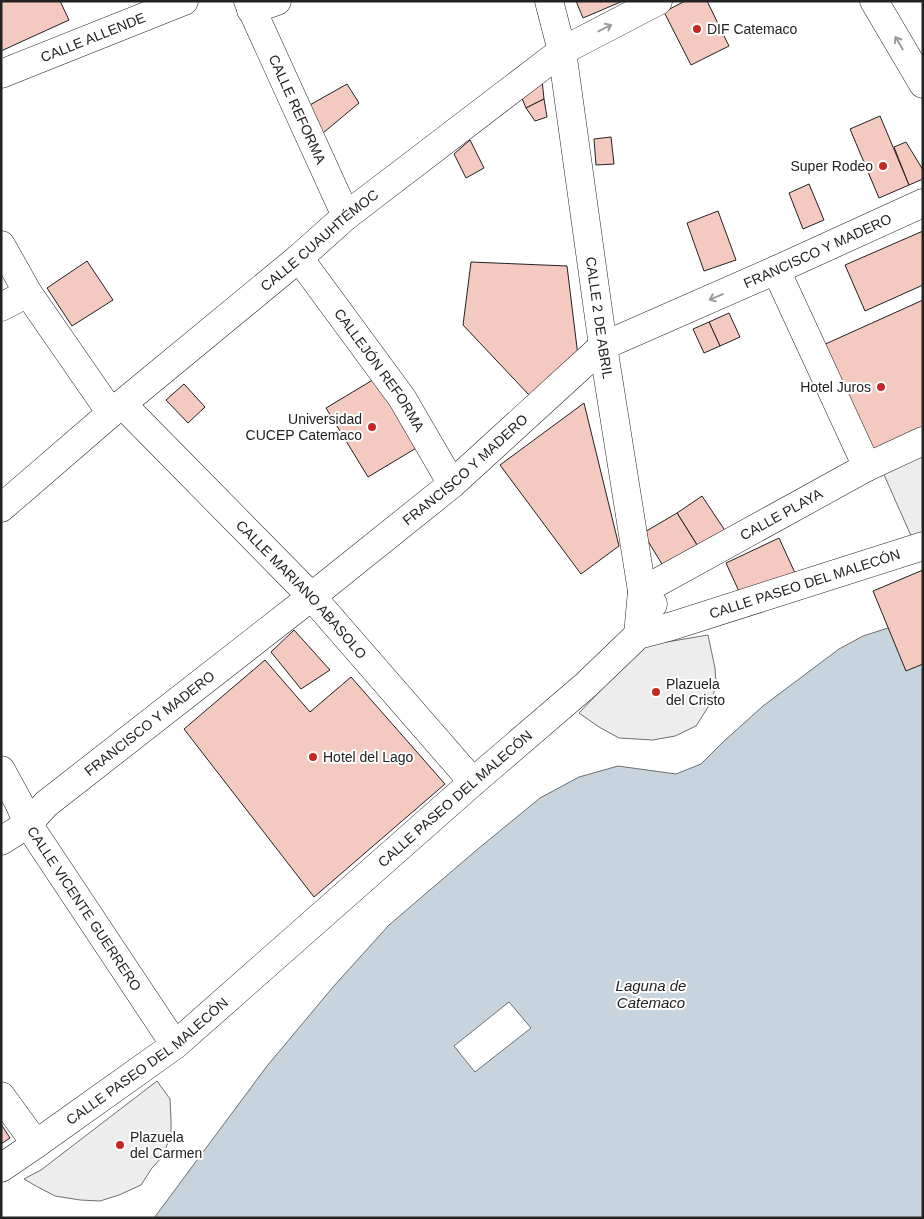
<svg xmlns="http://www.w3.org/2000/svg" width="924" height="1219" viewBox="0 0 924 1219" font-family="Helvetica,sans-serif">
	<rect width="100%" height="100%" fill="#fff"/>
	<g fill="#ededed" stroke="#6f6f6f">
		<polygon points="923,449 923,533 912,538 881,468"/>
		<polygon points="708,635 715,668 716,683 712,701 696,726 675,736 653,740 619,738 599,727 579,713 643,646"/>
		<polygon points="157,1081 170,1099 171,1119 171,1134 163,1156 152,1168 141,1185 119,1195 100,1201 80,1200 55,1196 36,1186 24,1179 41,1170"/>
	</g>
	<polygon fill="#c7d3dd" stroke="#6f6f6f" points="923,625 923,1218 154,1218 267,1066 333,987 389,925 479,848 540,798 579,777 618,766 676,774 701,764 723,742 763,706 839,649 863,636 888,628"/>
	<polygon fill="#fff" stroke="#6f6f6f" points="509,1002 531,1028 475,1072 454,1046"/>
	<g fill="#f3c9c0" stroke="#222">
		<polygon points="1,1 60,1 69,20 1,51"/>
		<polygon points="576,1 623,1 583,18"/>
		<polygon points="685,1 707,1 729,46 691,65 664,12"/>
		<polygon points="542,80 544,99 526,108 521,96"/>
		<polygon points="347,84 359,103 323,133 308,106"/>
		<polygon points="544,99 547,117 535,121 526,108"/>
		<polygon points="880,116 909,185 879,198 850,129"/>
		<polygon points="611,137 614,164 596,165 594,139"/>
		<polygon points="470,140 484,168 466,178 454,154"/>
		<polygon points="906,142 923,170 923,179 909,185 894,147"/>
		<polygon points="809,184 824,220 803,229 789,193"/>
		<polygon points="718,211 736,260 704,271 687,223"/>
		<polygon points="923,231 923,285 865,311 845,265"/>
		<polygon points="87,261 113,300 72,326 47,288"/>
		<polygon points="471,262 567,266 578,356 530,396 463,325"/>
		<polygon points="923,300 923,429 870,453 821,346"/>
		<polygon points="729,313 740,337 720,346 709,322"/>
		<polygon points="709,322 720,346 704,353 693,329"/>
		<polygon points="376,378 418,447 368,477 326,408"/>
		<polygon points="184,384 205,407 188,423 166,400"/>
		<polygon points="584,403 619,546 581,574 500,465"/>
		<polygon points="702,496 726,532 699,548 677,513"/>
		<polygon points="677,513 699,548 665,569 643,533"/>
		<polygon points="779,538 795,573 742,598 726,563"/>
		<polygon points="923,570 923,664 906,671 873,591"/>
		<polygon points="294,630 330,670 301,689 271,652"/>
		<polygon points="265,660 310,712 351,677 445,784 314,897 184,729"/>
		<polygon points="1,1124 10,1138 1,1144"/>
	</g>
	<g fill="none" stroke-linecap="round" stroke-linejoin="round">
		<defs>
			<g id="minor">
				<path id="s1" d="M 248,1 L 346,216"/>
				<path id="s2" d="M 549,1 L 562,51 L 603,346 L 642,591 L 638,635"/>
				<polyline points="874,1 923,84"/>
				<polyline points="251,10 277,1"/>
				<path id="s3" d="M 1,74 L 184,1"/>
				<polyline points="1,245 28,293 111,413"/>
				<path id="s4" d="M 299,258 L 402,398 L 452,484"/>
				<polyline points="776,270 867,467"/>
				<polyline points="1,307 28,293"/>
				<path id="s5" d="M 122,404 L 312,597 L 473,782"/>
				<path id="s6" d="M 1,508 L 111,413 L 299,258 L 346,216 L 562,51 L 658,1"/>
				<path id="s7" d="M 653,604 L 642,591 L 867,467 L 923,441"/>
				<path id="s8" d="M 1,770 L 19,803 L 28,824 L 175,1045"/>
				<path id="s9" d="M 1,841 L 28,824 L 46,804 L 306,601 L 452,484 L 603,346 L 776,270 L 923,203"/>
				<polyline points="1,1096 36,1144"/>
				<path id="s10" d="M 1,1168 L 36,1144 L 175,1045 L 473,782 L 586,685 L 638,635 L 672,626 L 923,546"/>
			</g>
		</defs>
		<use href="#minor" stroke="#222" stroke-width="29"/>
		<use href="#minor" stroke="#fff" stroke-width="28"/>
	</g>
	<defs><path id="oneway-shaft" d="M-6 0H5M1.5-3L5.5 0L1.5 3" fill="none" stroke-width="1.6" stroke-linecap="round" stroke-linejoin="round" transform="scale(1.25)"/></defs>
	<g stroke="#9c9c9c">
		<use href="#oneway-shaft" transform="translate(605 28) rotate(-27)"/>
		<use href="#oneway-shaft" transform="translate(899 43) rotate(-120)"/>
		<use href="#oneway-shaft" transform="translate(716 297) rotate(157)"/>
	</g>
	<g fill="#c62828" stroke="#fff" stroke-width="2">
		<circle cx="697" cy="29" r="5"/>
		<circle cx="883" cy="166" r="5"/>
		<circle cx="881" cy="387" r="5"/>
		<circle cx="372" cy="427" r="5"/>
		<circle cx="656" cy="692" r="5"/>
		<circle cx="313" cy="757" r="5"/>
		<circle cx="120" cy="1145" r="5"/>
	</g>
	<g text-anchor="middle" stroke-width="4" stroke-linejoin="round" paint-order="stroke">
		<g font-size="14" fill="#222" stroke="#fff" text-anchor="start">
			<text x="707" y="34">DIF Catemaco</text>
			<text x="873" y="171" text-anchor="end">Super Rodeo</text>
			<text x="871" y="392" text-anchor="end">Hotel Juros</text>
			<text x="362" y="424" text-anchor="end">Universidad<tspan x="362" dy="16">CUCEP Catemaco</tspan></text>
			<text x="666" y="689">Plazuela<tspan x="666" dy="16">del Cristo</tspan></text>
			<text x="323" y="762">Hotel del Lago</text>
			<text x="130" y="1142">Plazuela<tspan x="130" dy="16">del Carmen</tspan></text>
		</g>
		<g font-size="14" fill="#222" stroke="#fff">
			<text dy="5" stroke="none"><textPath href="#s3" startOffset="99">CALLE ALLENDE</textPath></text>
			<text dy="5" stroke="none"><textPath href="#s1" startOffset="119">CALLE REFORMA</textPath></text>
			<text dy="5" stroke="none"><textPath href="#s6" startOffset="416">CALLE CUAUHTÉMOC</textPath></text>
			<text dy="5" stroke="none"><textPath href="#s9" startOffset="1015">FRANCISCO Y MADERO</textPath></text>
			<text dy="5" stroke="none"><textPath href="#s2" startOffset="321">CALLE 2 DE ABRIL</textPath></text>
			<text dy="5" stroke="none"><textPath href="#s4" startOffset="138">CALLEJÓN REFORMA</textPath></text>
			<text dy="5" stroke="none"><textPath href="#s9" startOffset="595">FRANCISCO Y MADERO</textPath></text>
			<text dy="5" stroke="none"><textPath href="#s7" startOffset="176">CALLE PLAYA</textPath></text>
			<text dy="5" stroke="none"><textPath href="#s10" startOffset="1006">CALLE PASEO DEL MALECÓN</textPath></text>
			<text dy="5" stroke="none"><textPath href="#s5" startOffset="258">CALLE MARIANO ABASOLO</textPath></text>
			<text dy="5" stroke="none"><textPath href="#s9" startOffset="190">FRANCISCO Y MADERO</textPath></text>
			<text dy="5" stroke="none"><textPath href="#s10" startOffset="586">CALLE PASEO DEL MALECÓN</textPath></text>
			<text dy="5" stroke="none"><textPath href="#s8" startOffset="162">CALLE VICENTE GUERRERO</textPath></text>
			<text dy="5" stroke="none"><textPath href="#s10" startOffset="181">CALLE PASEO DEL MALECÓN</textPath></text>
		</g>
		<g font-size="15" font-style="italic" fill="#222" stroke="#fff">
			<text x="651" y="991">Laguna de<tspan x="651" dy="17">Catemaco</tspan></text>
		</g>
	</g>
	<rect width="924" height="1219" fill="none" stroke="#222222" stroke-width="5"/>
</svg>
